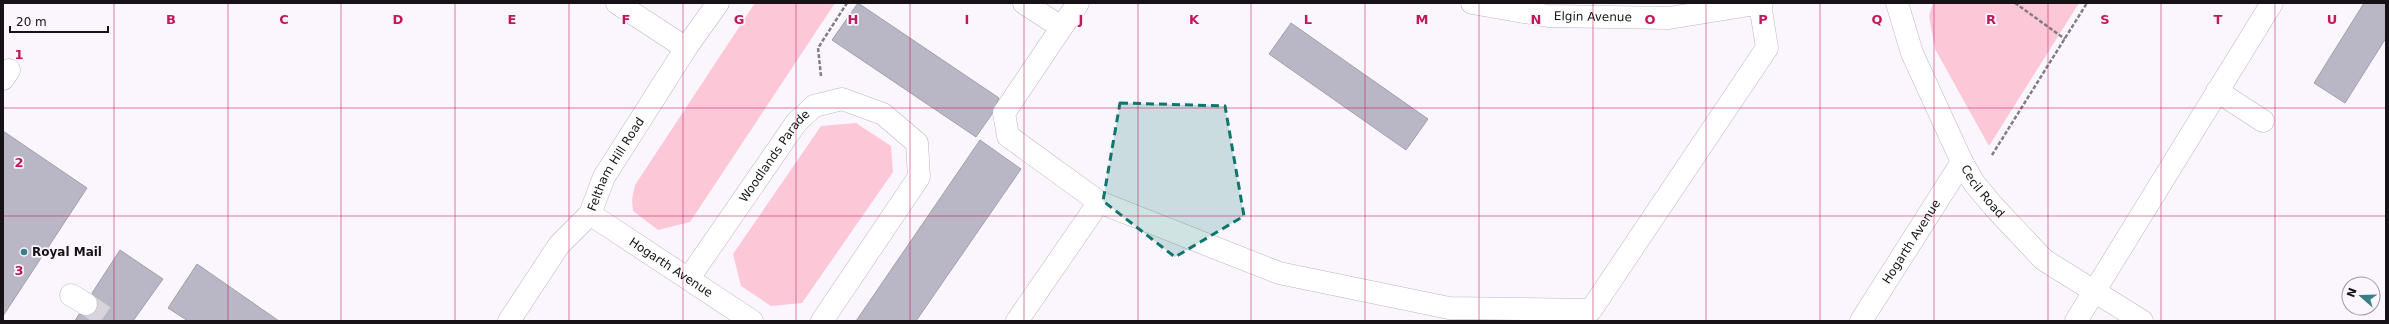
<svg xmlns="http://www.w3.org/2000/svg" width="2389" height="324" viewBox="0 0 2389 324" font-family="'DejaVu Sans',sans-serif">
	<rect width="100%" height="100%" fill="#fbf5fe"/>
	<g fill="#fcc8d8">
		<polygon points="755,3 835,3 690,222 658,230 633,211 632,199 635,185"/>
		<polygon points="1933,3 2079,3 1989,146 1935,49 1929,16"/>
		<polygon points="856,123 891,146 893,172 802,303 771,306 741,286 733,254 821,126"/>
	</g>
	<g fill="#b9b7c5" stroke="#a2a0ae">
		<polygon points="858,3 999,98 992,114 976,137 832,40"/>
		<polygon points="2364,3 2386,3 2386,38 2345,103 2314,83"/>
		<polygon points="1291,23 1428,119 1406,150 1269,54"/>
		<polygon points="3,131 87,188 3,316"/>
		<polygon points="980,140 1021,169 916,321 856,321"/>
		<polygon points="120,250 163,279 133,321 75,321 79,314 86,316 96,311 98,304 92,293"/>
		<polygon points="197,264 279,321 188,321 168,308"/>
	</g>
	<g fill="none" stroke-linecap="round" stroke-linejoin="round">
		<polyline stroke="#d9d3db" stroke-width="22" stroke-dasharray="22 11" stroke-linecap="butt" points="86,304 111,321"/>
		<defs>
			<g id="minor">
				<polyline points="617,3 686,48"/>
				<polyline points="1024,3 1061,27"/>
				<polyline points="1078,3 1004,113 1008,136 1099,202 1279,273 1449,308 1591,310 1767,48 1760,4"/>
				<path id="s1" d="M 1472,3 L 1548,16 L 1669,18 L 1762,3"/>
				<path id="s2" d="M 1897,3 L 1912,53 L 1962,162 L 1974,183 L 1994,207 L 2044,260 L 2142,321"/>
				<polyline points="3,79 9,70"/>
				<polyline points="2217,91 2263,121"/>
				<path id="s3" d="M 590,214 L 752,321"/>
				<path id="s4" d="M 689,278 L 796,123 L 814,106 L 842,99 L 883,114 L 917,143 L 919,177 L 822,321"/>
				<polyline points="71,295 86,304"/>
				<path id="s5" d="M 509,321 L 559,245 L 590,214 L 604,177 L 686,48 L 718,3"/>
				<polyline points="1017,321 1099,202"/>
				<path id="s6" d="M 1861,321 L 1962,162"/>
				<polyline points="2076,321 2272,3"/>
			</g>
		</defs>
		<use href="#minor" stroke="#beb5c2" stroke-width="23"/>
		<g stroke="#827d84" stroke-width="2.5" stroke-dasharray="4 2" stroke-linecap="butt">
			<polyline points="2015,3 2065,39"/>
			<polyline points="821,76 818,48 847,3"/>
			<polyline points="1992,155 2087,3"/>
		</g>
		<use href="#minor" stroke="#fff" stroke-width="22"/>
	</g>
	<path fill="#0f766e" fill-opacity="0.2" stroke="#0f766e" stroke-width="3" stroke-dasharray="8 5" stroke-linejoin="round" d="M 1120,103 L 1225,106 L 1244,216 L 1175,257 L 1103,201 Z"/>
	<path fill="none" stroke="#c2185b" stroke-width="1" stroke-opacity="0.55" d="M 114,3 L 114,321M 228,3 L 228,321M 341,3 L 341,321M 455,3 L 455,321M 569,3 L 569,321M 683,3 L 683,321M 796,3 L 796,321M 910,3 L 910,321M 1024,3 L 1024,321M 1138,3 L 1138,321M 1251,3 L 1251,321M 1365,3 L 1365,321M 1479,3 L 1479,321M 1593,3 L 1593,321M 1706,3 L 1706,321M 1820,3 L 1820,321M 1934,3 L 1934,321M 2048,3 L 2048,321M 2161,3 L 2161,321M 2275,3 L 2275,321M 3,108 L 2386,108M 3,216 L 2386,216"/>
	<circle fill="#387f88" stroke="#fbf5fe" stroke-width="1.5" cx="24" cy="252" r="4"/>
	<g text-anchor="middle" stroke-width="3.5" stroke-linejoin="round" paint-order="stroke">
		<g font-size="12" fill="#161217" stroke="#fbf5fe">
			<text dy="4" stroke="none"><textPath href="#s1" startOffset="122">Elgin Avenue</textPath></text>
			<text dy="4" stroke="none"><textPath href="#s4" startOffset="149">Woodlands Parade</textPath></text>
			<text dy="4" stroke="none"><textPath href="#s5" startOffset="191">Feltham Hill Road</textPath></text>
			<text dy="4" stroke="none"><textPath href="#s2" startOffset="208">Cecil Road</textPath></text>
			<text dy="4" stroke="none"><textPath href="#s6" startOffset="94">Hogarth Avenue</textPath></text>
			<text dy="4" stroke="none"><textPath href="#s3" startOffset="97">Hogarth Avenue</textPath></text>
		</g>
		<g font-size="12" font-weight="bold" fill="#161217" stroke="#fbf5fe" text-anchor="start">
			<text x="32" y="256">Royal Mail</text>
		</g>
	</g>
	<g font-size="13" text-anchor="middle" font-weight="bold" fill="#c2185b" stroke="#fbf5fe" stroke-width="3.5" stroke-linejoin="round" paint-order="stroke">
		<text x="171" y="24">B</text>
		<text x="284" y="24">C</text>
		<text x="398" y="24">D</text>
		<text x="512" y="24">E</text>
		<text x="626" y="24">F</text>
		<text x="739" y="24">G</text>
		<text x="853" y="24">H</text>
		<text x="967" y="24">I</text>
		<text x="1081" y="24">J</text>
		<text x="1194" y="24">K</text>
		<text x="1308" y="24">L</text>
		<text x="1422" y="24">M</text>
		<text x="1536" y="24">N</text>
		<text x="1650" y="24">O</text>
		<text x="1763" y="24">P</text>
		<text x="1877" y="24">Q</text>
		<text x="1991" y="24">R</text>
		<text x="2105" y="24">S</text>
		<text x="2218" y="24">T</text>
		<text x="2332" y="24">U</text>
		<text x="19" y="59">1</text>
		<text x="19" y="167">2</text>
		<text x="19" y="275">3</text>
	</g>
	<rect width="2389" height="324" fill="none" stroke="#161217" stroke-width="8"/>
	<g transform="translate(2361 296) rotate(290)"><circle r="19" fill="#fbf5fe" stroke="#9f9aa2"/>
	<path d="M0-3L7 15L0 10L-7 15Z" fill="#387f88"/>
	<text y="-6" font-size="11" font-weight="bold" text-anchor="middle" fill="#161217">N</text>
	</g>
	<path d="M10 26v6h98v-6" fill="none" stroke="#161217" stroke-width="2"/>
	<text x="16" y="26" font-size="12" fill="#161217" stroke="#fbf5fe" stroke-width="3" paint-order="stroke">20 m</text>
</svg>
